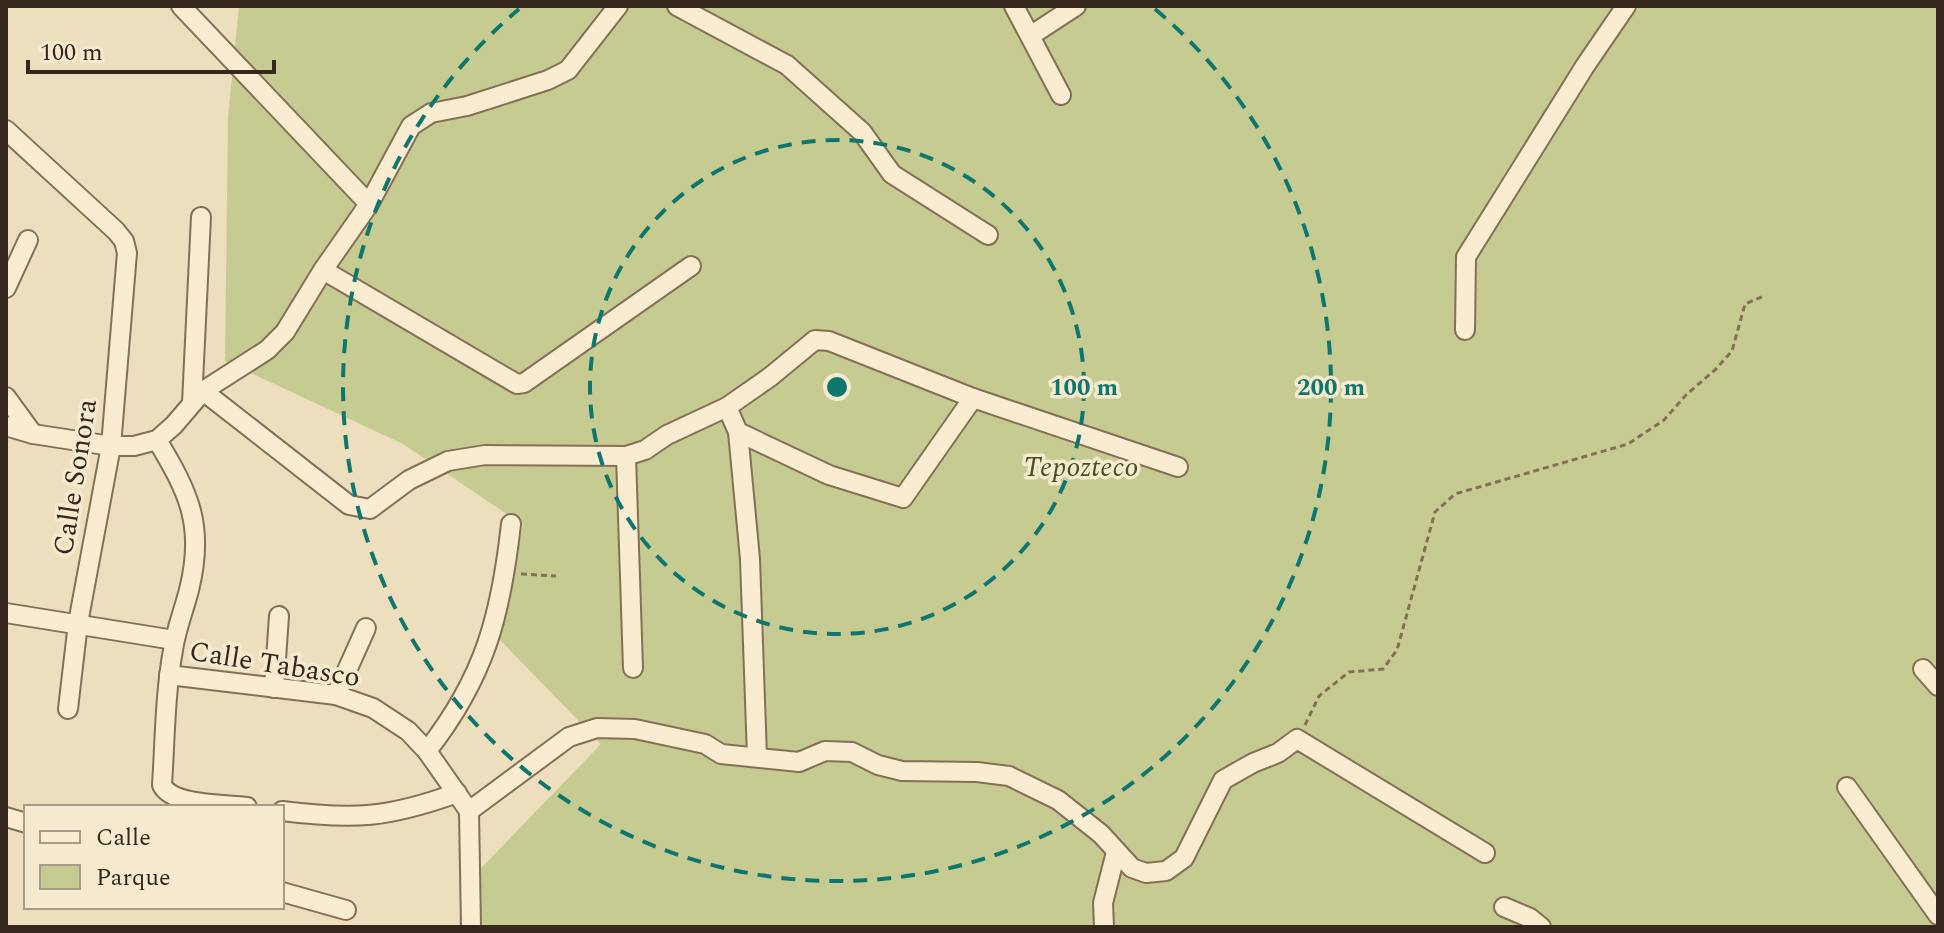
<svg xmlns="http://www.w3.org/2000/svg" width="1944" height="933" viewBox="0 0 1944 933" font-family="Spectral,serif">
	<rect width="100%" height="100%" fill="#eddebe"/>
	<polygon fill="#c6cb92" points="239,6 1938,6 1938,927 459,927 462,888 601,744 498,638 523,525 403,444 225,361 228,117"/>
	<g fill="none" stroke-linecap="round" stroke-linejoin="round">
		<defs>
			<g id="minor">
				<polyline points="181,6 369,204"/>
				<polyline points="677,6 787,65 862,132 892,174 988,235"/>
				<polyline points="1014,6 1061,95"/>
				<polyline points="1030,36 1076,6"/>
				<polyline points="6,130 116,231 124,241 127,253 111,446 78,623 68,709"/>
				<polyline points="323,270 517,384 524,383 691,266"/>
				<polyline points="6,288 28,240"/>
				<polyline points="1465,330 1466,257 1585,66 1626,6"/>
				<polyline points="203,391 349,505 370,509 409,480 448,461 485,455 626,456 645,450 667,435 727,407 770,377 815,340 829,341 973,398 1178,467"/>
				<polyline points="6,397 33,434"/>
				<polyline points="192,403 201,217"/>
				<polyline points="727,407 738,432 829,475 903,498 973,398"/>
				<polyline points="6,426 33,434 111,446 134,446 157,440 174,425 203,391 267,350 285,332 323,270 369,204 411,126 431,113 467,106 548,80 568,70 618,6"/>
				<polyline points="738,432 750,559 757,757"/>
				<path d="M 157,440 C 189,493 205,526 189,590 C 184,610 176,629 173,650 C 165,694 165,740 162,785 C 172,806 225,804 247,807"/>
				<polyline points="626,456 633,668"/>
				<polyline points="6,613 174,640"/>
				<polyline points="1923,669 1938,686"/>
				<polyline points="169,675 336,695 373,708 408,731 427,751 469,811"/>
				<polyline points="274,688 279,616"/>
				<polyline points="336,695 366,628"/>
				<path d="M 427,751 C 485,677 501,615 511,524"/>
				<polyline points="1847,787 1938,915"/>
				<path d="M 282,811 C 354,820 388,818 457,793"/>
				<polyline points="469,811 569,737 597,728 635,729 705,744 721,754 799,762 825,751 852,752 878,765 902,771 977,772 1009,776 1058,800 1101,834 1132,868 1146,873 1166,871 1184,858 1223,780 1253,763 1278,753 1297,739 1485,853"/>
				<polyline points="469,811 471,927"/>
				<polyline points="6,817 26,823"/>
				<polyline points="282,892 346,910"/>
				<polyline points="1504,907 1530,918 1541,927"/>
				<polyline points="1104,927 1103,903 1116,852"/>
			</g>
		</defs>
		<use href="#minor" stroke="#866f57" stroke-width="22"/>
		<g stroke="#866f57" stroke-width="3" stroke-dasharray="6 4" stroke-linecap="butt">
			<polyline points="521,574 556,576"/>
			<polyline points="1305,725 1319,696 1349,672 1383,669 1397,650 1435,512 1455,494 1628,444 1664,420 1686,395 1716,369 1732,351 1745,304 1764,296"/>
		</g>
		<use href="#minor" stroke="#f9ecd1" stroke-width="18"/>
	</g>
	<g fill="none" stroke="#0f766e" stroke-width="4" stroke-dasharray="14 10">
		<circle cx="837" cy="387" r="247"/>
		<path d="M1155 9A494 494 0 1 1 519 9"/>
	</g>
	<g text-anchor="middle" stroke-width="7" stroke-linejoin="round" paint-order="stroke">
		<g font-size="28" font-style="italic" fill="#465122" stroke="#f5e9ce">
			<text x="1081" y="476">Tepozteco</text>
		</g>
		<g font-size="28" fill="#35271c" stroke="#f5e9ce">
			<text transform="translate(74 477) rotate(-81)" y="10">Calle Sonora</text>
			<text transform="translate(275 663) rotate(9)" y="10">Calle Tabasco</text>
		</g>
	</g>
	<circle cx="837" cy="387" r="12" fill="#0f766e" stroke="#f5e9ce" stroke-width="4"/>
	<g font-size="24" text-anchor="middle" font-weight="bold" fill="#0f766e" stroke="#f5e9ce" stroke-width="7" stroke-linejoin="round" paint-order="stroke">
		<text x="1084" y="395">100 m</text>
		<text x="1331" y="395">200 m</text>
	</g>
	<rect width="1944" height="933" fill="none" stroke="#35271c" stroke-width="16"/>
	<rect x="24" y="805" width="260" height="104" fill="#f5e9ce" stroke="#a89b87" stroke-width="2"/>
	<rect x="40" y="831" width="40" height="12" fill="#f9ecd1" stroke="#a89b87" stroke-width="2"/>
	<text x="96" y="845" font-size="24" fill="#35271c">Calle</text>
	<rect x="40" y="865" width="40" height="24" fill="#c6cb92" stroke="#a89b87" stroke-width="2"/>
	<text x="96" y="885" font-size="24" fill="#35271c">Parque</text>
	<path d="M28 60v12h246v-12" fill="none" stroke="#35271c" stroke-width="4"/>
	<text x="40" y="60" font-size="24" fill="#35271c" stroke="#f5e9ce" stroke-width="6" paint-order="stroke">100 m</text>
</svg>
